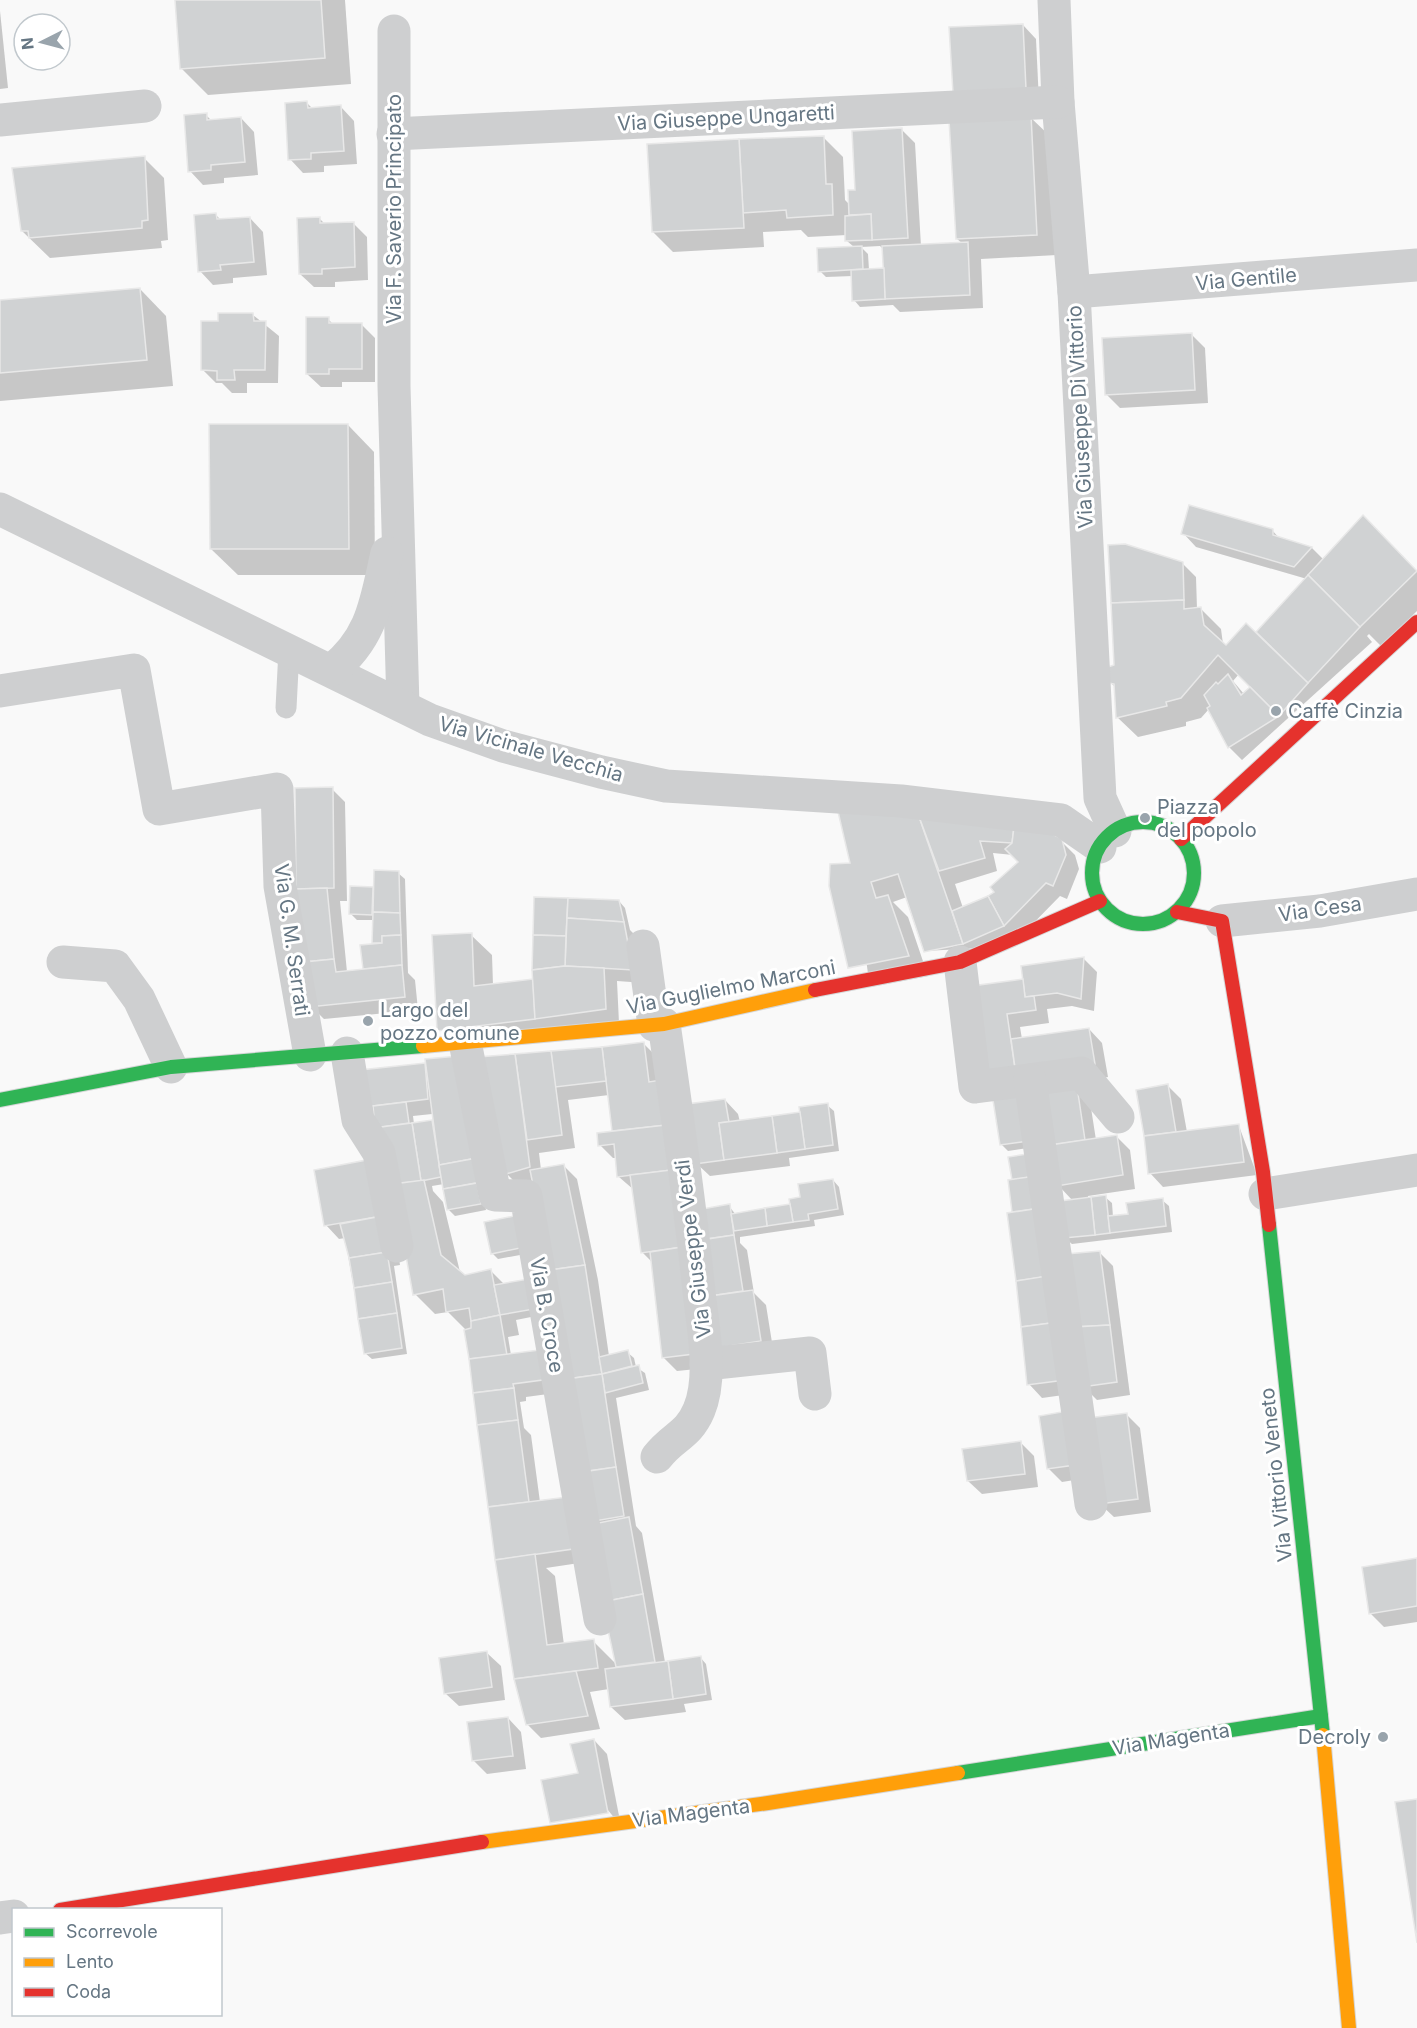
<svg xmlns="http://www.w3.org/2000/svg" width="1417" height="2028" viewBox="0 0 1417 2028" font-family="Inter,sans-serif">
	<rect width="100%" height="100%" fill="#f9f9f9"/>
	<g fill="#0003" fill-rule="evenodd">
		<polygon points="176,0 345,0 351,84 208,95 181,68"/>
		<polygon points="0,11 8,88 0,89"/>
		<polygon points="1023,25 1036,39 1039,102 954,92"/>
		<polygon points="307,103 313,109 341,107 354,121 357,164 324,166 324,172 303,173 290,159"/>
		<polygon points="206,115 212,121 241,118 254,132 258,175 224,178 224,183 203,185 190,171"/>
		<path d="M 1030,117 L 1051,137 L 1057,255 L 981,259 L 983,308 L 900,312 L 893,305 L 860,307 L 854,300 L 853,276 L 826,277 L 820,271 L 854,247 L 847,241 L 847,235 L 808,237 L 801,230 L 763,232 L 764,247 L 673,252 L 653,232 L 823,137 L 843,157 L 845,200 L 850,205 L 857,191 L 902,130 L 915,143 L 921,246 L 962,243 L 957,239 ZM 880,246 L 884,250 L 885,270 L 869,270 L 868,254 L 861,247 Z"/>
		<polygon points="144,158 164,178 168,240 161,241 162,248 50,258 22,231 13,169"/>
		<polygon points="216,215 221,220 250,218 263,232 267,275 233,278 233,283 213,285 200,271"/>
		<polygon points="319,218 325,224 353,223 367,237 368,280 335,282 335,287 314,287 300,274"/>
		<polygon points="140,289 166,316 173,386 0,401 0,301"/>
		<polygon points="253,315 279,336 278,383 247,383 247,393 232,393 222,383 216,383 203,370 220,323"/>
		<polygon points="328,319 334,325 362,325 375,338 375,382 342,382 342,387 321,387 307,374"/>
		<polygon points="1191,334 1205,348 1208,403 1120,408 1106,394"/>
		<polygon points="348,425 374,452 375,575 238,575 211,549"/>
		<path d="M 1363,517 L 1417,572 L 1417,611 L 1381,646 L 1369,634 L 1367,636 L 1372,642 L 1242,760 L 1229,747 L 1209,709 L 1201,718 L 1186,722 L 1186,726 L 1138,737 L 1117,717 L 1116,688 L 1111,683 L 1116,666 L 1182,563 L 1196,577 L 1197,609 L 1201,609 L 1221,629 L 1223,644 L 1226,647 L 1271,649 L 1307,579 L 1196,547 L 1183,533 L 1272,530 L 1280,539 L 1312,548 L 1324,560 ZM 1239,674 L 1252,687 L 1244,694 L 1233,681 Z"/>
		<polygon points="332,789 345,802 347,901 340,901 347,972 365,970 362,946 374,945 374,920 357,920 350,913 351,888 374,888 398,873 405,879 408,973 415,980 418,1010 324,1019 311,1006"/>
		<path d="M 838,805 L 1061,841 L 1075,855 L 1079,869 L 1067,899 L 1060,896 L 1017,940 L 1017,946 L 925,951 L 907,897 L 893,902 L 908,917 L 928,976 L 870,987 L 852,864 ZM 993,853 L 1013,855 L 1020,863 L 996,893 L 963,908 L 955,884 L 997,871 Z"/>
		<polygon points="535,899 619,901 625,908 630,930 637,937 645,983 617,981 619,1023 458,1050 471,935 492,955 493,985 534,980"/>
		<polygon points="1084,959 1097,972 1094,1011 1072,1006 1047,1009 1049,1023 1020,1027 1022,1039 1089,1029 1102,1043 1108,1077 1076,1082 1089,1095 1096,1140 1116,1136 1130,1150 1135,1189 1088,1196 1088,1199 1105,1197 1112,1203 1113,1217 1130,1216 1162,1200 1169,1206 1172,1232 1072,1244 1065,1238 1073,1201 1058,1185 1000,1092 974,988 1025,981"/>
		<path d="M 643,1043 L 657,1057 L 660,1082 L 674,1096 L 707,1368 L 677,1371 L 663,1357 L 652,1262 L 642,1252 L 634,1190 L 619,1177 L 617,1158 L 613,1158 L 600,1145 L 599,1134 L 614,1132 L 609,1095 L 568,1100 L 575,1148 L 539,1153 L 541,1170 L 563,1165 L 577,1179 L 598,1280 L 609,1356 L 627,1352 L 634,1358 L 636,1367 L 645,1373 L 649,1390 L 616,1398 L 636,1526 L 642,1533 L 665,1662 L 700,1657 L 706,1664 L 712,1700 L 684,1704 L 686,1712 L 625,1720 L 611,1707 L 609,1689 L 590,1692 L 600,1729 L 541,1738 L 528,1725 L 515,1679 L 467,1331 L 448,1312 L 435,1314 L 415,1294 L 384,1133 L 376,1127 L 375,1115 L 366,1106 L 362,1072 L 426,1064 L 427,1061 L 458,1057 L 472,1071 L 490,1171 L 484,1172 L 487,1188 L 482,1189 L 486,1210 L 455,1216 L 448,1209 L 444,1184 L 432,1186 L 433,1191 L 443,1202 L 460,1272 L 464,1276 L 491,1271 L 504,1284 L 534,1279 L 540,1286 L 546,1314 L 516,1320 L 519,1335 L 508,1337 L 511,1355 L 546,1351 L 560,1364 L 563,1392 L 526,1397 L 526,1401 L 520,1402 L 524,1428 L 531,1435 L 540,1502 L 566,1499 L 580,1512 L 586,1562 L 546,1568 L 555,1576 L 564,1645 L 593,1641 L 616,1664 L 590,1526 L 595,1525 L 591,1521 L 552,1270 L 534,1183 L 520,1187 L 507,1174 L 480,1058 ZM 432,1114 L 433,1122 L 414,1124 L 413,1116 Z"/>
		<polygon points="1168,1086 1181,1099 1187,1132 1239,1126 1257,1175 1163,1187 1150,1173"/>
		<polygon points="725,1100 738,1114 740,1122 802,1113 827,1105 834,1111 839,1151 789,1158 790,1166 710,1176 696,1163"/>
		<polygon points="994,1101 1035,1147 1008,1151 1001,1144"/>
		<polygon points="385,1174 400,1265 394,1266 407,1354 372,1359 365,1353 345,1238 339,1239 326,1225"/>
		<polygon points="833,1180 839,1187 844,1215 814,1220 815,1226 740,1237 740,1243 747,1250 754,1293 766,1305 774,1355 719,1348 703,1241 729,1206 736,1215 791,1206"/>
		<polygon points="1009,1182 1046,1216 1078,1393 1042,1398 1029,1384 1016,1213"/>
		<polygon points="486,1223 536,1252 498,1259 492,1253"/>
		<polygon points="1100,1253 1113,1266 1130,1395 1097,1400 1083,1386"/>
		<polygon points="1127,1415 1140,1428 1151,1512 1114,1517 1100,1504"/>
		<polygon points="1080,1427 1087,1478 1062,1482 1048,1468"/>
		<polygon points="1020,1442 1034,1456 1038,1487 982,1494 968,1481"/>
		<polygon points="1417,1560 1417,1622 1384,1627 1370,1613"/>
		<polygon points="487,1653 501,1666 505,1700 459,1706 445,1693"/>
		<polygon points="508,1718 521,1732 526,1769 487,1774 473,1760"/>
		<polygon points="594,1740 607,1754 621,1826 579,1775"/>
	</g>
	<g fill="#d0d2d3" stroke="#e8e8e8" stroke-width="1.5">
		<polygon points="175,0 321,0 325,58 180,69"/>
		<polygon points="1023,24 1026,89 953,93 949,27"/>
		<polygon points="307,101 308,108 341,105 344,151 311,153 311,159 288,160 285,103"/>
		<polygon points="207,113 207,120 241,117 245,162 211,165 211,170 188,172 184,115"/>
		<polygon points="1031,115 1037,235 956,239 949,120"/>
		<polygon points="902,128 908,238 872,240 871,214 849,215 848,190 855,190 852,131"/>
		<polygon points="824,136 826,184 832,184 833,215 787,218 786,210 743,213 739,139"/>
		<polygon points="739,139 744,228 652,232 647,144"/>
		<polygon points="145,156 148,220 142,221 142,228 29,238 28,231 21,231 12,168"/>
		<polygon points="216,213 217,219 250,217 254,262 220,265 221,270 198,272 194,215"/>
		<polygon points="871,214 872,240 845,241 845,216"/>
		<polygon points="320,217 320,223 354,222 355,267 322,269 322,274 299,274 297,218"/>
		<polygon points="968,242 970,295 885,299 882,246"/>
		<polygon points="862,246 863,269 818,272 817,248"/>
		<polygon points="884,268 885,299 852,301 851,270"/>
		<polygon points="140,288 147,360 0,373 0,300"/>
		<polygon points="218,313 253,313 254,321 266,321 265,370 234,370 235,380 217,380 217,371 201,370 201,321 218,321"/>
		<polygon points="306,317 329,317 329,323 362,323 362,369 329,369 329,374 306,374"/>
		<polygon points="1192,333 1195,390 1105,395 1102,338"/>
		<polygon points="209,424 348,424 349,549 210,549"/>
		<polygon points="1189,505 1273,529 1273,535 1312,547 1294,567 1181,534"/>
		<polygon points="1363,515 1417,571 1360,627 1308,575"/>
		<polygon points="1125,544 1183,562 1184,600 1111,603 1108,545"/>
		<polygon points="1308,575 1360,627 1308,683 1256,632"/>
		<polygon points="1184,600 1184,609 1201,607 1204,625 1226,645 1246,623 1308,683 1279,716 1218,655 1181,698 1166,702 1167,706 1116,718 1114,684 1109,683 1108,667 1114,665 1111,603"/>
		<polygon points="1228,674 1241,695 1250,687 1279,716 1228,748 1207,708 1210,706 1204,695 1216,682 1218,684"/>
		<polygon points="333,787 334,888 296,889 295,788"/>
		<polygon points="836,803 917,811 963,944 924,952 898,874 871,882 876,898 888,895 909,956 848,968 829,886 830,864 850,863"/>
		<polygon points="917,811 1014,827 1012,843 980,841 985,858 939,871"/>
		<polygon points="1036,825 1062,839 1066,855 1053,886 1046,883 1004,926 988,896 994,892 990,887 1018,862 1005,849 1012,843 1014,827"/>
		<polygon points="374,870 399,871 400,913 373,912"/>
		<polygon points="350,886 373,887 372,915 349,914"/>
		<polygon points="327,888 334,959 304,962 296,889"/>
		<polygon points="988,896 1004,926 963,944 952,911"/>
		<polygon points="534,897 568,898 566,936 533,935"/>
		<polygon points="568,898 619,900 624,922 567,918"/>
		<polygon points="373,912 400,913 401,935 382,936 382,943 372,943"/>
		<polygon points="567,918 624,922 633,970 565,966"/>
		<polygon points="472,933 474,986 533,979 535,1019 437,1031 432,935"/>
		<polygon points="401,935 402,965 363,969 360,945 382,943 382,936"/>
		<polygon points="533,935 566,936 565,966 532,970"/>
		<polygon points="1084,957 1081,999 1057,993 1025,997 1021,966"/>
		<polygon points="334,959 336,972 402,965 405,997 309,1007 304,962"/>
		<polygon points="565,966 604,968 606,1009 535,1019 532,970"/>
		<polygon points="1023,979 1025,997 1034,996 1036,1010 1007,1014 1016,1075 985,1079 972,986"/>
		<polygon points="1089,1028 1095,1064 1016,1075 1011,1039"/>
		<polygon points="644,1042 649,1082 661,1080 666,1125 612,1131 602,1047"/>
		<polygon points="602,1047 606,1081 555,1087 551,1051"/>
		<polygon points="551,1051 562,1135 527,1140 515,1054"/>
		<polygon points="515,1054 530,1167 506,1174 478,1057"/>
		<polygon points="459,1056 477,1158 439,1165 425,1059"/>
		<polygon points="425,1063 428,1099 365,1107 360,1070"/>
		<polygon points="1076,1080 1085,1140 1045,1146 1035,1086"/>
		<polygon points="1168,1084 1176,1132 1144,1136 1136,1090"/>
		<polygon points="1022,1095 1029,1141 1000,1145 993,1100"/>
		<polygon points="725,1099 729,1122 719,1123 724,1160 695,1164 687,1104"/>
		<polygon points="406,1102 409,1123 375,1128 373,1106"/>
		<polygon points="828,1103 833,1145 805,1149 799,1107"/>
		<polygon points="800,1112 805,1149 777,1153 772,1116"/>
		<polygon points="772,1116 777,1153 724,1160 719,1123"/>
		<polygon points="432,1120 441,1177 421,1181 412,1123"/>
		<polygon points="412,1123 421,1181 393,1184 381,1127"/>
		<polygon points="1239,1124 1244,1162 1148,1174 1144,1136"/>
		<polygon points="666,1125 671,1170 617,1177 614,1144 598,1146 597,1133"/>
		<polygon points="1117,1135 1123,1175 1057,1186 1050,1145"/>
		<polygon points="1033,1153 1036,1176 1012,1180 1008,1157"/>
		<polygon points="477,1158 481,1182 443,1189 439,1165"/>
		<polygon points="372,1159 382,1216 324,1226 314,1170"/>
		<polygon points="564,1164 585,1265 550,1270 530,1170"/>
		<polygon points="671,1170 682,1247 641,1253 630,1175"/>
		<polygon points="1036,1176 1040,1208 1012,1212 1008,1180"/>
		<polygon points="833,1179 838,1209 808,1214 809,1220 793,1222 789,1199 800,1197 798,1184"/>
		<polygon points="424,1180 441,1255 465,1275 491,1269 500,1315 471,1321 469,1308 446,1312 443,1289 413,1295 393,1184"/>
		<polygon points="477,1183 481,1204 447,1210 443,1189"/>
		<polygon points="1106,1195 1110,1233 1095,1235 1091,1197"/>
		<polygon points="1091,1197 1095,1235 1064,1238 1060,1201"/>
		<polygon points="1163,1198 1166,1226 1110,1233 1108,1216 1128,1214 1126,1203"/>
		<polygon points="730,1204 734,1235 706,1239 702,1209"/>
		<polygon points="790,1204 793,1222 767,1226 765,1208"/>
		<polygon points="765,1208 767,1226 734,1231 731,1214"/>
		<polygon points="1040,1208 1050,1276 1016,1281 1007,1213"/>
		<polygon points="524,1214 530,1246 491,1254 484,1222"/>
		<polygon points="382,1216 387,1252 349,1258 340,1224"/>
		<polygon points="734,1235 743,1291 710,1296 701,1240"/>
		<polygon points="682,1247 694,1354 662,1358 650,1252"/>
		<polygon points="1100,1251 1110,1325 1074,1327 1066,1254"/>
		<polygon points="387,1252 392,1282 354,1288 349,1258"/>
		<polygon points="585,1265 602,1374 567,1379 550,1270"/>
		<polygon points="1053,1275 1058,1322 1021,1327 1016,1281"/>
		<polygon points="534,1278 540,1308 500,1315 494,1285"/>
		<polygon points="392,1282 397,1313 358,1319 354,1288"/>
		<polygon points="753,1290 761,1341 717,1348 710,1296"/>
		<polygon points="397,1313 402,1348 364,1354 358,1319"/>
		<polygon points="500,1315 507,1355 469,1359 464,1330 471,1328 471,1321"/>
		<polygon points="1058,1322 1065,1380 1027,1385 1021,1327"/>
		<polygon points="1110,1325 1117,1382 1082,1387 1074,1327"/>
		<polygon points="547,1349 550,1379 513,1384 514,1388 473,1393 469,1359"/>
		<polygon points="628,1350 632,1366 602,1374 599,1357"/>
		<polygon points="639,1365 643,1383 605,1393 602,1374"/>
		<polygon points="602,1374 616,1467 582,1472 567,1379"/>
		<polygon points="514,1388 518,1420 477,1425 473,1393"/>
		<polygon points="1067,1411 1075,1465 1047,1469 1039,1416"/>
		<polygon points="1127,1413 1138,1499 1099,1504 1088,1418"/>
		<polygon points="518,1420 529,1502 488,1507 477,1425"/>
		<polygon points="1021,1441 1025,1474 967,1481 962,1449"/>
		<polygon points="616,1467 624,1516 589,1522 582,1472"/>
		<polygon points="567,1497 573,1549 495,1560 488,1507"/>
		<polygon points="629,1517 643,1594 602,1602 588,1525"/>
		<polygon points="535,1554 547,1645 594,1639 598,1668 514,1679 495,1560"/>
		<polygon points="1417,1558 1417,1606 1369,1614 1362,1567"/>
		<polygon points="643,1594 655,1662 616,1667 602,1602"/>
		<polygon points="487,1651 492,1687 444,1694 439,1658"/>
		<polygon points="701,1656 706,1694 673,1699 668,1661"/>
		<polygon points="668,1661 673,1699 610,1707 605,1669"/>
		<polygon points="576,1671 588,1716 526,1725 514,1679"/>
		<polygon points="508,1717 513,1756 472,1761 467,1722"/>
		<polygon points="594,1739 608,1813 550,1823 541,1780 578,1773 570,1744"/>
		<polygon points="1417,1799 1417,1943 1395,1802"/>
	</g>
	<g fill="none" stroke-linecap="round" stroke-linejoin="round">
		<defs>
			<g id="fast">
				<circle cx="1143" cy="873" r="51"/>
				<polyline points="0,1100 171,1067 423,1046"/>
				<polyline points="1269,1225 1323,1735"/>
				<polyline points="958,1773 1321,1716"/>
			</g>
			<g id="slow">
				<polyline points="423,1046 664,1024 815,990"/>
				<polyline points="1323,1735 1349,2028"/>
				<polyline points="482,1842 768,1803 958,1773"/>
			</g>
			<g id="jam">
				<polyline points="1181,839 1417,622"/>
				<polyline points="1177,912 1222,921 1263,1172 1269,1225"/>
				<polyline points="815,990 960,962 1100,901"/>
				<polyline points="60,1910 482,1842"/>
			</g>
		</defs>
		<use href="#fast" stroke="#d5d6d7" stroke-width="16"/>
		<use href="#slow" stroke="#d5d6d7" stroke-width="16"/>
		<use href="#jam" stroke="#d5d6d7" stroke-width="16"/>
		<polyline stroke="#cecfd0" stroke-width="21" points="286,708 289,650"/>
		<g stroke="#cecfd0" stroke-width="33">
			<polyline points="1054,0 1058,102 1074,292 1100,798 1115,831"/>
			<polyline points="394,31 394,386 403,706"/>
			<polyline points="0,120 145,106"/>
			<polyline points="393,134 1058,102"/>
			<polyline points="1074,292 1417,265"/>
			<polyline points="0,509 430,720 503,746 601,772 666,786 901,801 1061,820 1100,847"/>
			<path d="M 332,670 C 373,637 376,601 387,553"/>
			<polyline points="0,691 134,670 159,809 277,789 280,886 310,1055"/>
			<polyline points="1222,921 1320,911 1417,894"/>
			<polyline points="643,946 654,1025"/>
			<polyline points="63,962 115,966 139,999 171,1067"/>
			<polyline points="960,962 975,1087 1081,1073 1118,1117"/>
			<polyline points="465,1042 495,1195 526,1196 600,1619"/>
			<polyline points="347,1053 358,1120 379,1153 397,1246"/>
			<polyline points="1030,1080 1091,1504"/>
			<polyline points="1265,1194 1417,1170"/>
			<polyline points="706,1364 810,1353 815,1394"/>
			<path d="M 657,1457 C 673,1436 688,1436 699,1410 C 713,1377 703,1327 699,1292 C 690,1202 677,1113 664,1024"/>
			<polyline points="0,1918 14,1916"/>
		</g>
		<use href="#fast" stroke="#30b455" stroke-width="14"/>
		<use href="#slow" stroke="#ff9f0a" stroke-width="14"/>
		<use href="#jam" stroke="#e5322d" stroke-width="14"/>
	</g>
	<g fill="#99a4ac" stroke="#fff" stroke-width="2">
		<circle cx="1276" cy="711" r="6"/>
		<circle cx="1145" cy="818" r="6"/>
		<circle cx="368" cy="1021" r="6"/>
		<circle cx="1383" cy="1737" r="6"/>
	</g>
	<g text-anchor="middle" stroke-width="6" stroke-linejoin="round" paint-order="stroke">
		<g font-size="20" fill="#657683" stroke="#fff">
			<text transform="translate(726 118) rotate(-3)" y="7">Via Giuseppe Ungaretti</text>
			<text transform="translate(394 209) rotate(-90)" y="7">Via F. Saverio Principato</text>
			<text transform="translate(1246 279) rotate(-5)" y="7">Via Gentile</text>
			<text transform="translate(1080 417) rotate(-93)" y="7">Via Giuseppe Di Vittorio</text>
			<text transform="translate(531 749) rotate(16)" y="7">Via Vicinale Vecchia</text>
			<text transform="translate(1320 909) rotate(-8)" y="7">Via Cesa</text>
			<text transform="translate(292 940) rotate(82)" y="7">Via G. M. Serrati</text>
			<text transform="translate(731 987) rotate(-11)" y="7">Via Guglielmo Marconi</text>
			<text transform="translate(693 1249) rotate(-97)" y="7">Via Giuseppe Verdi</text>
			<text transform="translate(547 1315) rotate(80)" y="7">Via B. Croce</text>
			<text transform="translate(1276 1475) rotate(-96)" y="7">Via Vittorio Veneto</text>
			<text transform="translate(1171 1739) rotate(-9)" y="7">Via Magenta</text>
			<text transform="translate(691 1813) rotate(-7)" y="7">Via Magenta</text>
		</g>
		<g font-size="20" fill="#657683" stroke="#fff" text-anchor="start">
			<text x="1288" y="718">Caffè Cinzia</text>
			<text x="1157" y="814">Piazza<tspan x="1157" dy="23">del popolo</tspan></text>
			<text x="380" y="1017">Largo del<tspan x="380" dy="23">pozzo comune</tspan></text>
			<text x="1371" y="1744" text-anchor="end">Decroly</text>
		</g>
	</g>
	<rect x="12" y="1908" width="210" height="108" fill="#ffffff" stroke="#c1c8cd" stroke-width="1.5"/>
	<rect x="24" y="1928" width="30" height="9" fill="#30b455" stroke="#c1c8cd" stroke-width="1.5"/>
	<text x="66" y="1938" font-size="18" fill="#657683">Scorrevole</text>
	<rect x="24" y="1958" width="30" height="9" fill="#ff9f0a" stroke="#c1c8cd" stroke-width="1.5"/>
	<text x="66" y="1968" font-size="18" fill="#657683">Lento</text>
	<rect x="24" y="1988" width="30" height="9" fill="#e5322d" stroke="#c1c8cd" stroke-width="1.5"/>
	<text x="66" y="1998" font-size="18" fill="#657683">Coda</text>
	<g transform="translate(42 42) rotate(264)"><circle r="28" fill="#ffffff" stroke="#c1c8cd" stroke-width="1.5"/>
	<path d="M0-4.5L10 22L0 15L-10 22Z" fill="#99a4ac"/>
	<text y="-9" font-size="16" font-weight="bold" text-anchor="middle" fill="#657683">N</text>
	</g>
</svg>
